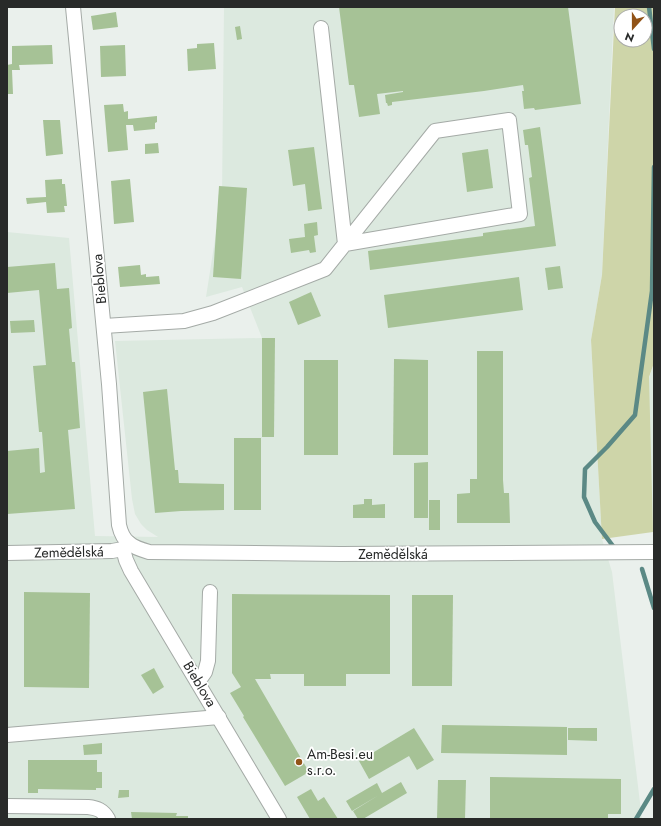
<svg xmlns="http://www.w3.org/2000/svg" width="661" height="826" viewBox="0 0 661 826" font-family="Jost,sans-serif">
	<rect width="100%" height="100%" fill="#eaf0ec"/>
	<g fill="#dce9df">
		<polygon points="224,7 614,7 602,275 591,340 602,539 612,572 642,819 7,819 7,232 69,238 95,536 158,537 147,530 141,524 135,514 132,499 115,341 262,338 242,287 206,297 222,195"/>
		<polygon points="654,363 654,532 652,531 648,381"/>
	</g>
	<path fill="#ced5a9" fill-rule="evenodd" d="M 615,7 L 654,7 L 654,363 L 649,377 L 653,532 L 602,539 L 591,340 L 602,275 ZM 621,16 L 645,16 L 645,40 L 621,40 Z"/>
	<g fill="none" stroke-linecap="round" stroke-linejoin="round">
		<g stroke="#5b8985" stroke-width="4.5">
			<polyline points="649,7 654,49"/>
			<polyline points="613,546 595,522 584,497 585,469 607,447 635,415 652,291 654,167"/>
			<polyline points="642,569 654,608"/>
			<polyline points="636,819 654,789"/>
		</g>
	</g>
	<g fill="#a6c296">
		<polygon points="339,7 568,7 581,104 535,110 534,108 524,109 522,91 524,91 523,85 484,91 392,102 392,105 388,106 387,103 386,103 385,95 403,92 403,91 377,94 380,114 359,117 354,85 349,85"/>
		<polygon points="116,12 118,27 93,30 91,16"/>
		<polygon points="240,26 242,39 237,40 235,27"/>
		<polygon points="214,43 216,69 188,71 187,49 197,48 197,44"/>
		<polygon points="52,45 53,64 19,65 20,70 12,70 13,94 7,94 7,65 12,64 12,46"/>
		<polygon points="125,45 126,76 101,77 100,46"/>
		<polygon points="123,104 124,112 128,111 128,119 157,116 157,122 155,123 155,129 134,131 133,125 126,125 128,150 108,152 104,105"/>
		<polygon points="43,120 60,120 63,154 46,156"/>
		<polygon points="540,127 556,246 370,270 368,251 483,236 483,233 535,226 529,178 532,177 528,145 525,145 523,130"/>
		<polygon points="158,143 159,153 145,154 145,144"/>
		<polygon points="314,147 322,209 308,211 305,184 293,186 288,150"/>
		<polygon points="488,149 493,188 467,192 462,153"/>
		<polygon points="62,179 62,184 65,184 67,206 64,206 65,212 47,213 46,202 27,204 26,198 46,197 45,180"/>
		<polygon points="130,179 134,222 114,224 111,181"/>
		<polygon points="219,186 247,188 241,279 213,277"/>
		<polygon points="317,222 318,235 314,236 316,252 310,253 309,250 291,253 289,239 305,237 304,224"/>
		<polygon points="55,263 57,289 69,288 72,328 69,329 72,362 75,362 80,428 68,430 75,509 7,514 7,451 39,448 40,473 45,472 42,432 39,432 33,366 46,365 39,290 7,293 7,267"/>
		<polygon points="140,265 141,275 146,274 146,277 159,276 160,284 120,287 118,267"/>
		<polygon points="560,266 563,288 548,290 545,268"/>
		<polygon points="519,277 523,310 388,328 384,295"/>
		<polygon points="311,292 321,316 298,325 289,302"/>
		<polygon points="34,320 35,332 11,333 10,321"/>
		<polygon points="262,338 275,338 274,437 262,437"/>
		<polygon points="477,351 503,351 503,480 504,493 509,493 510,523 457,523 457,494 470,493 470,479 477,479"/>
		<polygon points="394,359 428,360 428,455 393,455"/>
		<rect x="304" y="360" width="34" height="95"/>
		<polygon points="167,389 175,470 178,470 179,483 224,484 224,510 181,511 155,513 143,392"/>
		<rect x="234" y="438" width="27" height="72"/>
		<polygon points="428,462 428,518 414,518 414,463"/>
		<polygon points="364,499 372,499 372,505 385,504 385,518 353,518 353,505 364,504"/>
		<rect x="429" y="500" width="11" height="30"/>
		<polygon points="24,592 90,593 89,688 24,687"/>
		<polygon points="232,594 390,595 390,674 346,674 346,686 304,686 304,674 270,674 271,679 255,679 309,772 285,786 243,717 244,716 230,693 241,687 232,673"/>
		<polygon points="412,595 453,595 452,686 412,686"/>
		<polygon points="154,668 164,687 153,694 141,675"/>
		<polygon points="442,725 567,727 567,755 441,753"/>
		<polygon points="414,728 434,760 417,770 409,756 369,779 359,761"/>
		<polygon points="568,728 597,728 597,741 568,740"/>
		<polygon points="102,743 102,754 84,755 83,745"/>
		<polygon points="28,760 97,760 97,772 102,772 102,788 96,788 96,790 38,789 38,793 28,793"/>
		<polygon points="490,777 621,779 621,814 608,814 608,819 490,819"/>
		<polygon points="438,780 466,780 465,819 437,819"/>
		<polygon points="401,782 407,793 363,819 358,819 353,811 379,795 352,811 346,801 377,783 382,793"/>
		<polygon points="311,789 318,801 324,797 338,819 310,819 297,797"/>
		<polygon points="119,790 129,790 129,797 118,798"/>
		<polygon points="131,812 177,813 176,816 188,816 188,819 132,819"/>
	</g>
	<g fill="none" stroke-linecap="round" stroke-linejoin="round">
		<defs>
			<g id="minor">
				<path d="M 73,7 L 109,384 L 119,525 C 123,543 132,547 149,552 L 341,554 L 654,552"/>
				<polyline points="104,326 184,321 213,313 325,269 435,131 509,120 520,214 345,244 321,28"/>
				<polyline points="123,549 126,560 131,571 279,819"/>
				<polyline points="7,553 112,551 123,549 129,543"/>
				<polyline points="198,682 205,672 208,661 210,592"/>
				<polyline points="7,735 219,717"/>
				<path d="M 7,806 L 88,807 C 97,808 103,810 108,819"/>
			</g>
		</defs>
		<use href="#minor" stroke="#a4aaa6" stroke-width="16"/>
		<use href="#minor" stroke="#fff" stroke-width="14"/>
	</g>
	<circle fill="#915317" stroke="#fff" stroke-width="1.5" cx="299" cy="762" r="4"/>
	<g text-anchor="middle" stroke-width="3.5" stroke-linejoin="round" paint-order="stroke">
		<g font-size="14" fill="#282a29" stroke="#fff">
			<text transform="translate(99 279) rotate(-95)" y="5">Bieblova</text>
			<text transform="translate(69 552) rotate(-1)" y="5">Zemědělská</text>
			<text x="393" y="559">Zemědělská</text>
			<text transform="translate(200 684) rotate(59)" y="5">Bieblova</text>
		</g>
		<g font-size="14" fill="#282a29" stroke="#fff" text-anchor="start">
			<text x="307" y="759">Am-Besi.eu<tspan x="307" dy="16">s.r.o.</tspan></text>
		</g>
	</g>
	<rect width="661" height="826" fill="none" stroke="#282a29" stroke-width="16"/>
	<g transform="translate(633 28) rotate(201)"><circle r="19" fill="#ffffff" stroke="#a9aaa9"/>
	<path d="M0-3L7 15L0 10L-7 15Z" fill="#915317"/>
	<text y="-6" font-size="11" font-weight="bold" text-anchor="middle" fill="#282a29">N</text>
	</g>
</svg>
